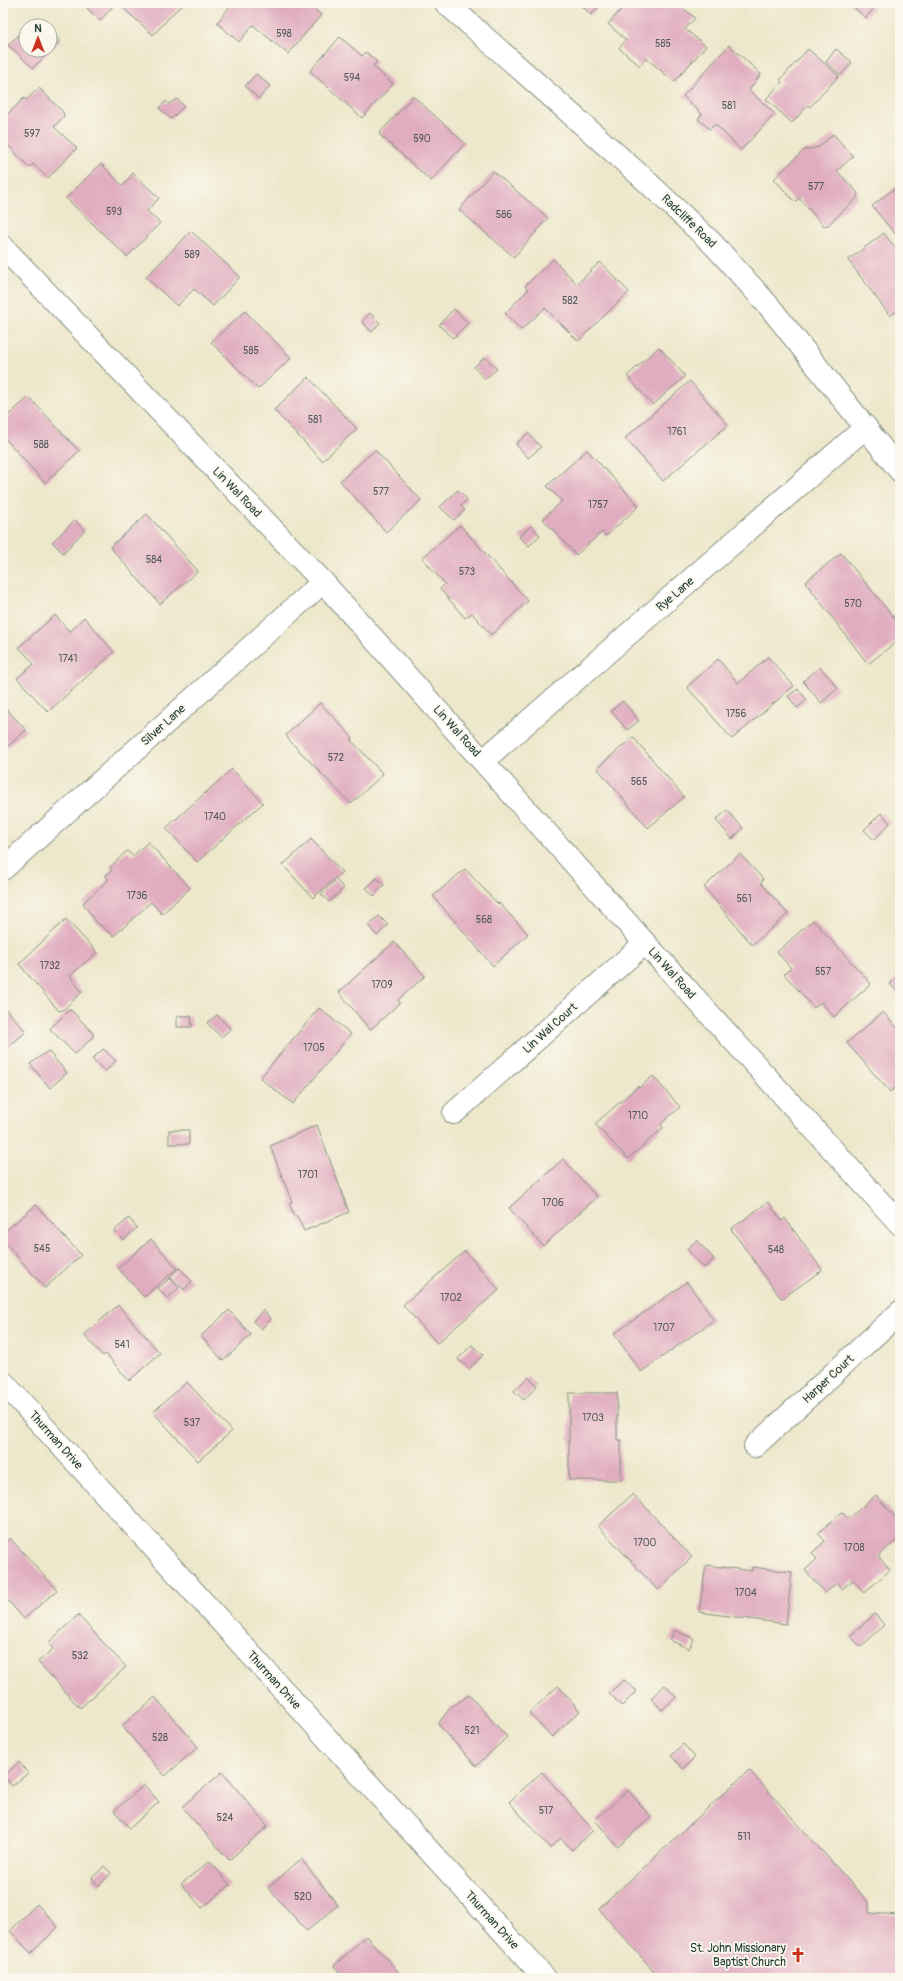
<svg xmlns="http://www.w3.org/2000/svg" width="903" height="1981" viewBox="0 0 903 1981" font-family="Pangolin,sans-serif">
	<rect width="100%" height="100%" fill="#fbf7ec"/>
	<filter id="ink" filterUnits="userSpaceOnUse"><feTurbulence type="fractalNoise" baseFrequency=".025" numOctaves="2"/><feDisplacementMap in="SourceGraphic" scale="8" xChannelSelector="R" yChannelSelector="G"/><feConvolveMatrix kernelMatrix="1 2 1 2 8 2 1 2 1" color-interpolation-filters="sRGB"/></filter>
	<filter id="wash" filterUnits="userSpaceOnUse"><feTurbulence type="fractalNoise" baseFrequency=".012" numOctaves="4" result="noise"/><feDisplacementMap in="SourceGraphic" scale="16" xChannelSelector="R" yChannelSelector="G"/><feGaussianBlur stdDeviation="0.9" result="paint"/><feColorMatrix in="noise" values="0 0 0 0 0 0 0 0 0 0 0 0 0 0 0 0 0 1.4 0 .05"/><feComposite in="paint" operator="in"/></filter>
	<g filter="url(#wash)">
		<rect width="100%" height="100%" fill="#ede7cb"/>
		<g id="blocks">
			<g fill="#e0acbf">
				<polygon points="92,3 110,3 113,6 100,21 87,8"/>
				<polygon points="125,3 185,3 179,9 178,8 153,35 122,7"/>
				<polygon points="230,3 307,3 321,15 288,54 253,25 239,42 217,23 231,5"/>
				<polygon points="579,3 602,3 591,15"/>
				<polygon points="627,3 658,3 663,7 667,3 677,3 695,18 685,29 706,46 674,82 646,58 640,66 619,48 626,40 608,24"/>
				<polygon points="849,3 878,3 866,18"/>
				<polygon points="36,18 45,26 28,26"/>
				<polygon points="26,28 26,50 50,50 50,31 60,41 33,68 8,45"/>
				<polygon points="340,37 362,56 366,52 377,62 373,66 393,84 362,118 310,71"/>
				<polygon points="729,45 761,74 749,90 775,114 741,150 715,124 710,129 698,119 702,114 683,96"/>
				<polygon points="808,49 839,76 810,107 808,105 792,123 766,99 782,82 780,80"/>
				<polygon points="836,49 852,62 841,75 826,62"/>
				<polygon points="3,67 9,72 3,78"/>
				<polygon points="256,74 270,86 259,99 245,86"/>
				<polygon points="39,88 63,112 64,116 54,127 77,148 48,178 33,164 30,168 3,140 3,119 24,98 26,100"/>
				<polygon points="413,96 465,143 431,181 379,134"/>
				<polygon points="177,99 184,106 171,119 159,108 166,101 169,104"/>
				<polygon points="833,134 853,156 837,171 858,193 857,198 828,225 824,226 799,198 795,202 774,179 804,150 819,147"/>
				<polygon points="101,164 123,186 133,173 159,198 147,211 160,223 127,257 66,198"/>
				<polygon points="493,171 548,218 514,257 459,210"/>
				<polygon points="900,184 900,230 895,234 872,206"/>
				<polygon points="191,231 240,277 213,306 194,289 177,306 146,277"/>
				<polygon points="884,233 900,254 900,309 890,316 848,260"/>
				<polygon points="553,259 577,284 600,262 629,292 578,341 545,308 521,330 505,313 528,290 525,286"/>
				<polygon points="454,309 468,323 453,338 439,325"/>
				<polygon points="245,311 291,358 258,389 211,342"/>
				<polygon points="370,313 380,323 372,332 362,322"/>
				<polygon points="659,347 685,376 653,405 627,376"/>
				<polygon points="485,357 497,369 485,379 474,367"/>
				<polygon points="308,377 357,429 322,461 274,410"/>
				<polygon points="690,381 728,425 663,481 625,438"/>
				<polygon points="29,397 79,451 45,483 3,436 3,420"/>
				<polygon points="528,433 541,447 528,458 516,444"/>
				<polygon points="375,450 421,500 386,532 340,481"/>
				<polygon points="587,450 639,506 606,536 602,532 576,555 543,519 562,501 547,486"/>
				<polygon points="458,490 467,499 461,506 465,510 454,520 440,507"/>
				<polygon points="147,514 198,571 160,604 110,547"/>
				<polygon points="75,520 85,530 63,553 52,542"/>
				<polygon points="460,525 528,601 491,635 472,613 465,618 440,589 445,584 422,558"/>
				<polygon points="531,526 540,535 529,546 519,537"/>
				<polygon points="841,553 900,625 900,639 868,664 805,582"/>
				<polygon points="55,615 70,632 84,617 114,652 48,712 17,678 34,664 19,647"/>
				<polygon points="768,657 794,686 732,739 687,687 718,659 738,683"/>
				<polygon points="820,667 838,688 821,703 803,681"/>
				<polygon points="798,689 807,700 797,708 788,696"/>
				<polygon points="623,701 639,721 627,730 611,711"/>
				<polygon points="320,703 353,738 351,740 383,774 351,804 289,740 286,735"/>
				<polygon points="3,705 26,730 3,751"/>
				<polygon points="633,737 684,797 648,828 597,768"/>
				<polygon points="232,769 263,803 197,862 166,828"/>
				<polygon points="727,810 743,828 732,839 716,820"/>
				<polygon points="881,813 890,823 874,840 864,830"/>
				<polygon points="311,839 342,872 313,898 283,865"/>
				<polygon points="148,842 190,888 162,914 151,902 114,936 96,922 83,903 108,880 106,875 112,870 110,867 127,851 133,856"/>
				<polygon points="740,854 763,879 761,883 788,914 752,945 704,887"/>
				<polygon points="465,869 498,904 499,903 528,934 493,966 433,896"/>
				<polygon points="377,878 384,885 374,896 366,888"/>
				<polygon points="336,880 344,888 329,902 321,894"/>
				<polygon points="379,916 388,925 377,936 368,925"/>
				<polygon points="66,919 95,950 96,953 70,976 82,992 63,1010 59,1011 19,964"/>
				<polygon points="813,920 871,984 834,1017 821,1002 814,1008 784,974 791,968 777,952"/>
				<polygon points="394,942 425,976 398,1000 400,1003 370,1030 339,992"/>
				<polygon points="900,975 900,995 890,984"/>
				<polygon points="3,1006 26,1032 3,1051"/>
				<polygon points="319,1008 351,1034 293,1104 260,1078"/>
				<polygon points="69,1010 71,1010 93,1033 93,1037 75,1054 50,1029"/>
				<polygon points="883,1012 900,1031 900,1093 895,1088 890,1092 847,1043"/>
				<polygon points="217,1015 231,1029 221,1037 207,1023"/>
				<polygon points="177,1016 191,1016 192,1027 177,1027"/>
				<polygon points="103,1049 116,1061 105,1071 92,1059"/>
				<polygon points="48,1051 67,1073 50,1088 30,1064"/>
				<polygon points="653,1076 680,1107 661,1124 663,1128 628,1159 595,1124 638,1086 639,1088"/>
				<polygon points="317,1125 349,1212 304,1231 297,1216 294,1216 289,1203 292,1202 270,1146"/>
				<rect x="169" y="1130" width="20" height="14"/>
				<polygon points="563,1159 597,1197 543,1246 509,1208"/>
				<polygon points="768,1202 782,1221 785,1218 822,1270 783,1298 780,1297 731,1229"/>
				<polygon points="36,1205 81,1255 45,1288 3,1240 3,1233"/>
				<polygon points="129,1218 137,1228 123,1240 114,1231"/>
				<polygon points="151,1239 177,1268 144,1297 118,1268"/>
				<polygon points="697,1240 714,1259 704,1268 687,1249"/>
				<polygon points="465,1251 499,1290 437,1343 403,1305"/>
				<polygon points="179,1268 192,1281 184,1290 170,1277"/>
				<polygon points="170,1278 179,1288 167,1299 158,1288"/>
				<polygon points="687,1282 714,1320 641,1372 614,1334"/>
				<polygon points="118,1305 160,1353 129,1381 106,1354 103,1356 84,1335"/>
				<polygon points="229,1310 251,1335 223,1361 201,1336"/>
				<polygon points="263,1310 271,1319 261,1329 253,1321"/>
				<polygon points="472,1345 483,1355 469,1369 458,1359"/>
				<polygon points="528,1377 537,1386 524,1400 514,1391"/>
				<polygon points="187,1382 232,1431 198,1461 153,1412"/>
				<polygon points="569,1393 617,1393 617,1440 621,1440 621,1480 569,1480"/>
				<polygon points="633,1494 692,1557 658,1590 598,1526"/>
				<polygon points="876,1495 900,1523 900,1537 878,1556 890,1570 864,1593 853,1580 842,1589 837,1583 825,1593 805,1570 817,1559 812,1553 825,1541 818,1533 842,1512 848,1519"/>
				<polygon points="10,1538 57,1590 24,1619 3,1595 3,1544"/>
				<polygon points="706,1565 752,1571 752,1567 792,1572 786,1624 699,1612"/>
				<polygon points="875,1614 884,1625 861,1647 850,1636"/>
				<polygon points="78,1615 126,1667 80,1708 38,1662 53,1649 48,1643"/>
				<polygon points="675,1630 694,1639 689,1649 670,1640"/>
				<polygon points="624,1680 637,1691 622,1706 609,1693"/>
				<polygon points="665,1685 676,1697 662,1710 651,1698"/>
				<polygon points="558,1686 580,1711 552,1737 529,1713"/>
				<polygon points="469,1695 507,1737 476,1766 438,1724 450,1708"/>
				<polygon points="155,1697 198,1747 165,1776 122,1726"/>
				<polygon points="683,1744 695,1757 683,1769 671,1756"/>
				<polygon points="19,1762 28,1773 12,1786 4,1776"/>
				<polygon points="749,1770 869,1903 869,1913 900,1915 900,1978 660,1978 599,1909"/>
				<polygon points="222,1772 268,1826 229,1860 182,1807"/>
				<polygon points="542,1772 593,1830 572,1850 561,1838 550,1848 509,1802"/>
				<polygon points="144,1785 159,1802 130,1828 114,1811"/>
				<polygon points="628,1790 651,1817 618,1847 595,1820"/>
				<polygon points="301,1859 338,1905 307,1931 268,1888"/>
				<polygon points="210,1861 230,1885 202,1908 181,1884"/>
				<polygon points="104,1866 111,1873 99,1886 92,1878"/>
				<polygon points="37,1904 58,1927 31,1953 10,1931"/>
				<polygon points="366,1936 404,1978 345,1978 334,1966"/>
			</g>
		</g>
	</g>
	<g filter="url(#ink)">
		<use href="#blocks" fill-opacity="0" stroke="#869280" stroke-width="1"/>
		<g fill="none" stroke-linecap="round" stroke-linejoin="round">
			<defs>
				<g id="minor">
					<polyline points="446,3 643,178 713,244 769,306 900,471"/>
					<polyline points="3,247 323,582 645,943 900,1224"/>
					<polyline points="484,760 866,427"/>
					<polyline points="3,869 323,582"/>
					<polyline points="454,1113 645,943"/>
					<polyline points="3,1382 545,1978"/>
					<polyline points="755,1446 900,1312"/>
				</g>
			</defs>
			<use href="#minor" stroke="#869280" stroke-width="24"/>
			<use href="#minor" stroke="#fff" stroke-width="22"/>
		</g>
	</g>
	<defs>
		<symbol id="church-bare" viewBox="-9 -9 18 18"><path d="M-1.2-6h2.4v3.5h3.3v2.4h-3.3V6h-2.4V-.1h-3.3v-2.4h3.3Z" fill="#c8321e" stroke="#fbf7ec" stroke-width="2.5" paint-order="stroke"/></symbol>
	</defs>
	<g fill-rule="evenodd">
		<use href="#church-bare" x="787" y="1944" width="22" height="22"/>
	</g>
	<g text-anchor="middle" stroke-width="3.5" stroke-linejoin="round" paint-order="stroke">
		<g font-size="10" fill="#4f5957">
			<text x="284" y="37">598</text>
			<text x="663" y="47">585</text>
			<text x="352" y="81">594</text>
			<text x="729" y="109">581</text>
			<text x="32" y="137">597</text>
			<text x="422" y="142">590</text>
			<text x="816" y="190">577</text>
			<text x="114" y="215">593</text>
			<text x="504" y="218">586</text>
			<text x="192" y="258">589</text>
			<text x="570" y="304">582</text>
			<text x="251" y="354">585</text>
			<text x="315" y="423">581</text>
			<text x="677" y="435">1761</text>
			<text x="41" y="448">588</text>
			<text x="381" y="495">577</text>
			<text x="598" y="508">1757</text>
			<text x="154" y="563">584</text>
			<text x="467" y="575">573</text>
			<text x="853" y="607">570</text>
			<text x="68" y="662">1741</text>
			<text x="736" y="717">1756</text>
			<text x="336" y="761">572</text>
			<text x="639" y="785">565</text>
			<text x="215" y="820">1740</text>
			<text x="137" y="899">1736</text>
			<text x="744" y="902">561</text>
			<text x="484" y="923">568</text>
			<text x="50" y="969">1732</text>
			<text x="823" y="975">557</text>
			<text x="382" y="988">1709</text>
			<text x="314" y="1051">1705</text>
			<text x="638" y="1119">1710</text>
			<text x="308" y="1178">1701</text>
			<text x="553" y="1206">1706</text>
			<text x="42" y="1252">545</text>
			<text x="776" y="1253">548</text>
			<text x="451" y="1301">1702</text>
			<text x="664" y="1331">1707</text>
			<text x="122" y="1348">541</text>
			<text x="593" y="1421">1703</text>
			<text x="192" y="1426">537</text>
			<text x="645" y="1546">1700</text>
			<text x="854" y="1551">1708</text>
			<text x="746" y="1596">1704</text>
			<text x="80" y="1659">532</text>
			<text x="472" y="1734">521</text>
			<text x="160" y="1741">528</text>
			<text x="546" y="1814">517</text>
			<text x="225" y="1821">524</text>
			<text x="744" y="1840">511</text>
			<text x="303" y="1900">520</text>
		</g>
		<g font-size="12" fill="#1f3d34" stroke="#fbf7ec">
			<text transform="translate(689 221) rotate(44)" y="4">Radcliffe Road</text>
			<text transform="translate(237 492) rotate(46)" y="4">Lin Wal Road</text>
			<text transform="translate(675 594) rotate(-41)" y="4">Rye Lane</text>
			<text transform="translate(163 725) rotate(-42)" y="4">Silver Lane</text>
			<text transform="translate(457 731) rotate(48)" y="4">Lin Wal Road</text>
			<text transform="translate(672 973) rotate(48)" y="4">Lin Wal Road</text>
			<text transform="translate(550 1028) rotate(-42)" y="4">Lin Wal Court</text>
			<text transform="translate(828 1379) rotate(-43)" y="4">Harper Court</text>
			<text transform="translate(56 1440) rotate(48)" y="4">Thurman Drive</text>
			<text transform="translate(274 1680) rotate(48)" y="4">Thurman Drive</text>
			<text transform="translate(492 1920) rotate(48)" y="4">Thurman Drive</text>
		</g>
		<g font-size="12" fill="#1f3d34" stroke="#fbf7ec" text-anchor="end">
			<text x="786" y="1952">St. John Missionary<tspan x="786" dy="14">Baptist Church</tspan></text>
		</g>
	</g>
	<rect width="903" height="1981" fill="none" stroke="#fbf7ec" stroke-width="16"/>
	<g transform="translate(38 38)"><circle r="19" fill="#fbf7ec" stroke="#a3ada2"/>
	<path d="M0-3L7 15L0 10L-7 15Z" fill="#c8321e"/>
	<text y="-6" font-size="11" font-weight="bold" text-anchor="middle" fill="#1f3d34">N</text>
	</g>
</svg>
